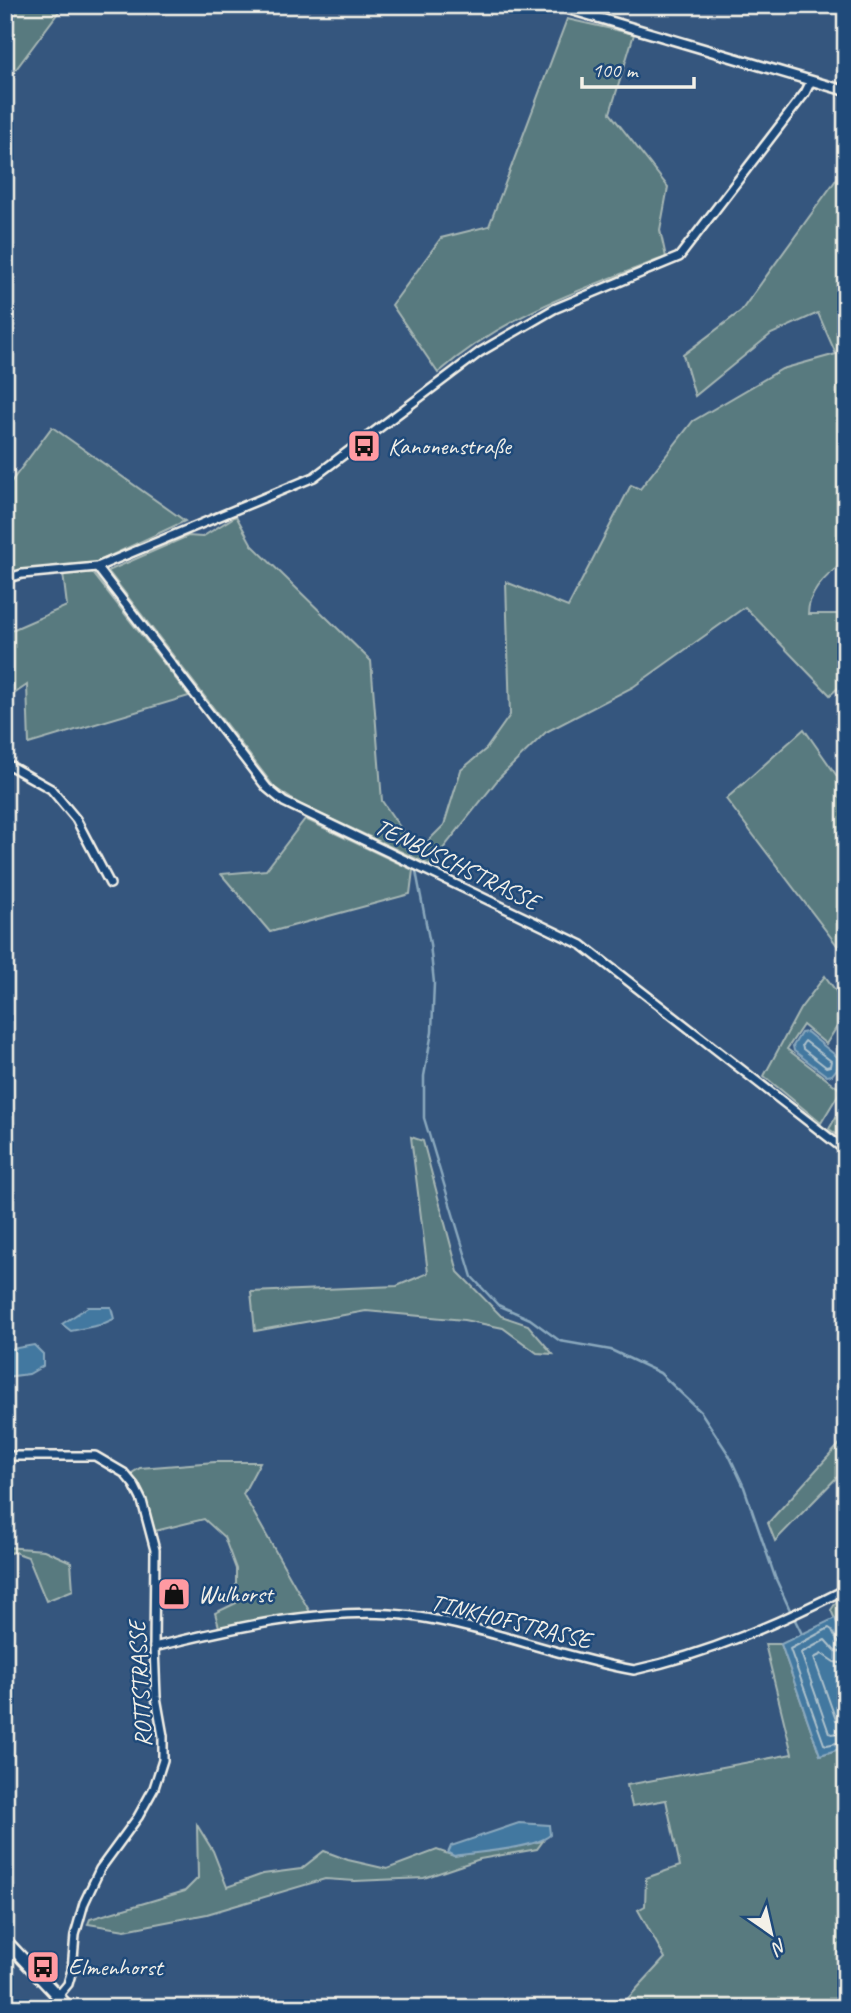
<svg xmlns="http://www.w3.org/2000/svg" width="851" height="2013" viewBox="0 0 851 2013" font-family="Caveat,sans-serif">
	<rect width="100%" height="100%" fill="#35567e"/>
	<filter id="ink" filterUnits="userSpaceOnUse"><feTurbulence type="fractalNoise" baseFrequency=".0143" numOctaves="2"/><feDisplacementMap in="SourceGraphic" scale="14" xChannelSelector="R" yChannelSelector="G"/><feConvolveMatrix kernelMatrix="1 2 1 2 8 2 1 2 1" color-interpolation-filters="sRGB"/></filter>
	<g filter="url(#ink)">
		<g fill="#587a7f" stroke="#a6b6b4" stroke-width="2">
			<polygon points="5,5 63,6 5,84"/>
			<path d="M 567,19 L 634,34 L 610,113 L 668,187 L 660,230 L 666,257 C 584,288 505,314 438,373 L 392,305 L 441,238 L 489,226 Z"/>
			<path d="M 846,166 L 846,561 C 827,574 808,592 808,614 L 846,614 L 846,681 L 830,695 L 745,607 L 633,687 L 546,732 L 500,777 L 430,865 L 301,805 L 275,788 L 108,571 L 188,536 L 202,537 L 236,516 L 252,545 L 371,661 L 382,801 L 417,852 L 444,825 L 461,770 L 486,749 L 510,715 L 506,582 L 568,607 L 631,485 L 640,489 L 693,421 L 782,369 L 836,354 L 818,313 L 771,334 L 695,396 L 683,355 L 741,311 Z"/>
			<polygon points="52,427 185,521 95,563 5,573 5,490"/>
			<polygon points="92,572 189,696 29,744 27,685 5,700 5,633 67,606 63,573"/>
			<polygon points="804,729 846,789 846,957 726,799"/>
			<polygon points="305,819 413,870 410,894 270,932 221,874 266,870"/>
			<path d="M 825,976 C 851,1012 850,1006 826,1044 L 803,1025 L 787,1049 L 841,1090 L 821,1123 L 764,1076 L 800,1009 Z"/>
			<polygon points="846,1100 846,1141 829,1129"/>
			<polygon points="411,1137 423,1141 458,1272 501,1316 528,1325 553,1354 537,1353 503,1328 464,1320 366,1311 255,1331 251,1292 397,1286 428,1273"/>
			<polygon points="846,1437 846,1468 775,1541 768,1523"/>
			<polygon points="215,1462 260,1462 243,1494 310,1612 302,1616 219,1627 215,1613 236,1603 236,1569 224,1537 204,1519 155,1531 144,1498 133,1478 132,1473 140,1468"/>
			<polygon points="5,1547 44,1550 71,1562 73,1590 46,1601 28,1557 14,1552 5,1554"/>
			<polygon points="846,1594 846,1645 831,1610 839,1598"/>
			<polygon points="765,1644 781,1644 820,1755 846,1747 846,2008 650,2008 647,2003 641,2008 619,2008 665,1958 638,1910 645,1906 646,1878 680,1866 666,1800 632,1806 627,1785 792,1754"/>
			<polygon points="197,1825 213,1851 227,1887 263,1874 301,1869 324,1851 348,1860 387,1869 437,1850 454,1856 543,1841 537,1849 480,1859 424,1878 355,1881 325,1879 207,1914 125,1930 88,1924 90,1919 185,1891 198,1878"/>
		</g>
		<g fill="#4378a0" stroke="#8aa8bd" stroke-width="2">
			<polygon points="807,1032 840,1059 840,1065 832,1075 827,1076 794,1051 793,1046 801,1033"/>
			<polygon points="88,1307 111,1307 114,1319 100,1325 71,1331 62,1324"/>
			<polygon points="34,1345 43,1354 43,1366 29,1374 5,1377 5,1350"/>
			<polygon points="835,1618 846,1645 846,1747 820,1755 781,1644"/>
			<path d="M 519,1823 L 549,1825 L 550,1835 C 534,1849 477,1852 454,1856 L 448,1853 L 451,1846 Z"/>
		</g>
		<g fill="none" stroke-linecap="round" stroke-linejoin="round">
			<g stroke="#adc1cb" stroke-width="2">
				<polygon points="805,1041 831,1061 830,1066 826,1067 803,1049 802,1045"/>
				<polyline points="846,1644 838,1642 832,1630 829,1628 790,1649 824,1744 827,1745 846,1741"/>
				<polyline points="846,1653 835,1651 825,1640 801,1653 829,1733 832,1734 846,1732"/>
				<polyline points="846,1664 834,1662 822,1654 814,1658 836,1720 846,1721"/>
			</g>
			<g stroke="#8aa8bd" stroke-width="2.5">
				<polyline points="416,871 430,944 434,983 432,1032 424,1076 424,1118 472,1277 498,1305 530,1319 560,1341 611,1350 660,1373 701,1412 729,1455 744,1487 775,1577 790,1610"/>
				<polyline points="794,1618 802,1634"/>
			</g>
			<defs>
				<g id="minor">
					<polyline points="97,567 267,788 284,802 582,945 846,1151"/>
					<polyline points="5,579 22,574 97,567 314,477 480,352 554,309 679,257 805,93 811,81"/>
					<polyline points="5,763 51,789 76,819 110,884"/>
					<polyline points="5,1456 95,1456 124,1473 134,1485 142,1501 155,1550 154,1647 156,1697 163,1736 163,1760 154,1788 138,1817 100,1869 84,1903 75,1935 72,1970 68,1984 58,1996"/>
					<path d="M 154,1647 C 231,1628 332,1605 412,1616 C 488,1627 559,1657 634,1670 C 708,1654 779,1623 846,1589"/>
				</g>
				<polyline id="tertiary" points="555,5 846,91"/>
				<polyline id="secondary" points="5,1940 69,2008"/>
			</defs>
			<use href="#minor" stroke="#f4f1e8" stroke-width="12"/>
			<use href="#tertiary" stroke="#f4f1e8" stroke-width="13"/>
			<use href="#secondary" stroke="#f4f1e8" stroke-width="15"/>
			<use href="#minor" stroke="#1f4a7a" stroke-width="7"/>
			<use href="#tertiary" stroke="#1f4a7a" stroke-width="8"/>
			<use href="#secondary" stroke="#1f4a7a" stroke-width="10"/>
		</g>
	</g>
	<defs>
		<symbol id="bus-square" viewBox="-11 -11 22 22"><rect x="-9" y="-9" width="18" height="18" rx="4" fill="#ff9aa2" stroke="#1f4a7a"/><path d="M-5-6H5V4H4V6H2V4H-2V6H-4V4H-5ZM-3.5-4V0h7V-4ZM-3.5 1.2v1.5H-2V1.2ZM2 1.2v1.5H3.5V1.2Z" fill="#111"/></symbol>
		<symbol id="shop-square" viewBox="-11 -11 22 22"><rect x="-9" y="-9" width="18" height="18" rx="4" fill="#ff9aa2" stroke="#1f4a7a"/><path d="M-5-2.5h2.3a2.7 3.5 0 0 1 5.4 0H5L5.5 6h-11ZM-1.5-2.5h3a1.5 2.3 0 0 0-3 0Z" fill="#111"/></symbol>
	</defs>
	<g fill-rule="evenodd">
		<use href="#bus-square" x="345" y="427" width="38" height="38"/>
		<use href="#shop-square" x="155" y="1575" width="38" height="38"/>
		<use href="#bus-square" x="24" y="1948" width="38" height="38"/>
	</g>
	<g text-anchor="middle" stroke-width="5" stroke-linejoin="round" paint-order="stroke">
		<g font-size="24" fill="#f4f1e8" stroke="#1f4a7a" text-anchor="start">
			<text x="388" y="454">Kanonenstraße</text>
			<text x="198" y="1602">Wulhorst</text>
			<text x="68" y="1975">Elmenhorst</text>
		</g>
		<g font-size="24" fill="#f4f1e8" stroke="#1f4a7a">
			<text transform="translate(457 864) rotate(26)" y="8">TENBUSCHSTRASSE</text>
			<text transform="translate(511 1621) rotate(14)" y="8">TINKHOFSTRASSE</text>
			<text transform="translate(140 1684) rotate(-93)" y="8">ROTTSTRASSE</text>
		</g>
	</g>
	<rect width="851" height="2013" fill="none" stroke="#1f4a7a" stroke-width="28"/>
	<rect x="14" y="14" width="823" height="1985" fill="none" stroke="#f4f1e8" stroke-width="2.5" filter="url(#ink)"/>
	<g transform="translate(771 1933) rotate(146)" stroke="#1f4a7a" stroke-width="5" paint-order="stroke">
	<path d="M0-5L12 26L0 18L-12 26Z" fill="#f4f1e8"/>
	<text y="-10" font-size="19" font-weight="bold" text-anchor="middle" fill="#f4f1e8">N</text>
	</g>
	<path d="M582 77v10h112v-10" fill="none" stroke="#f4f1e8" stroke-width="3.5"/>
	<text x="592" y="77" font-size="21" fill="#f4f1e8" stroke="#1f4a7a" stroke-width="5" paint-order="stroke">100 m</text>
</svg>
